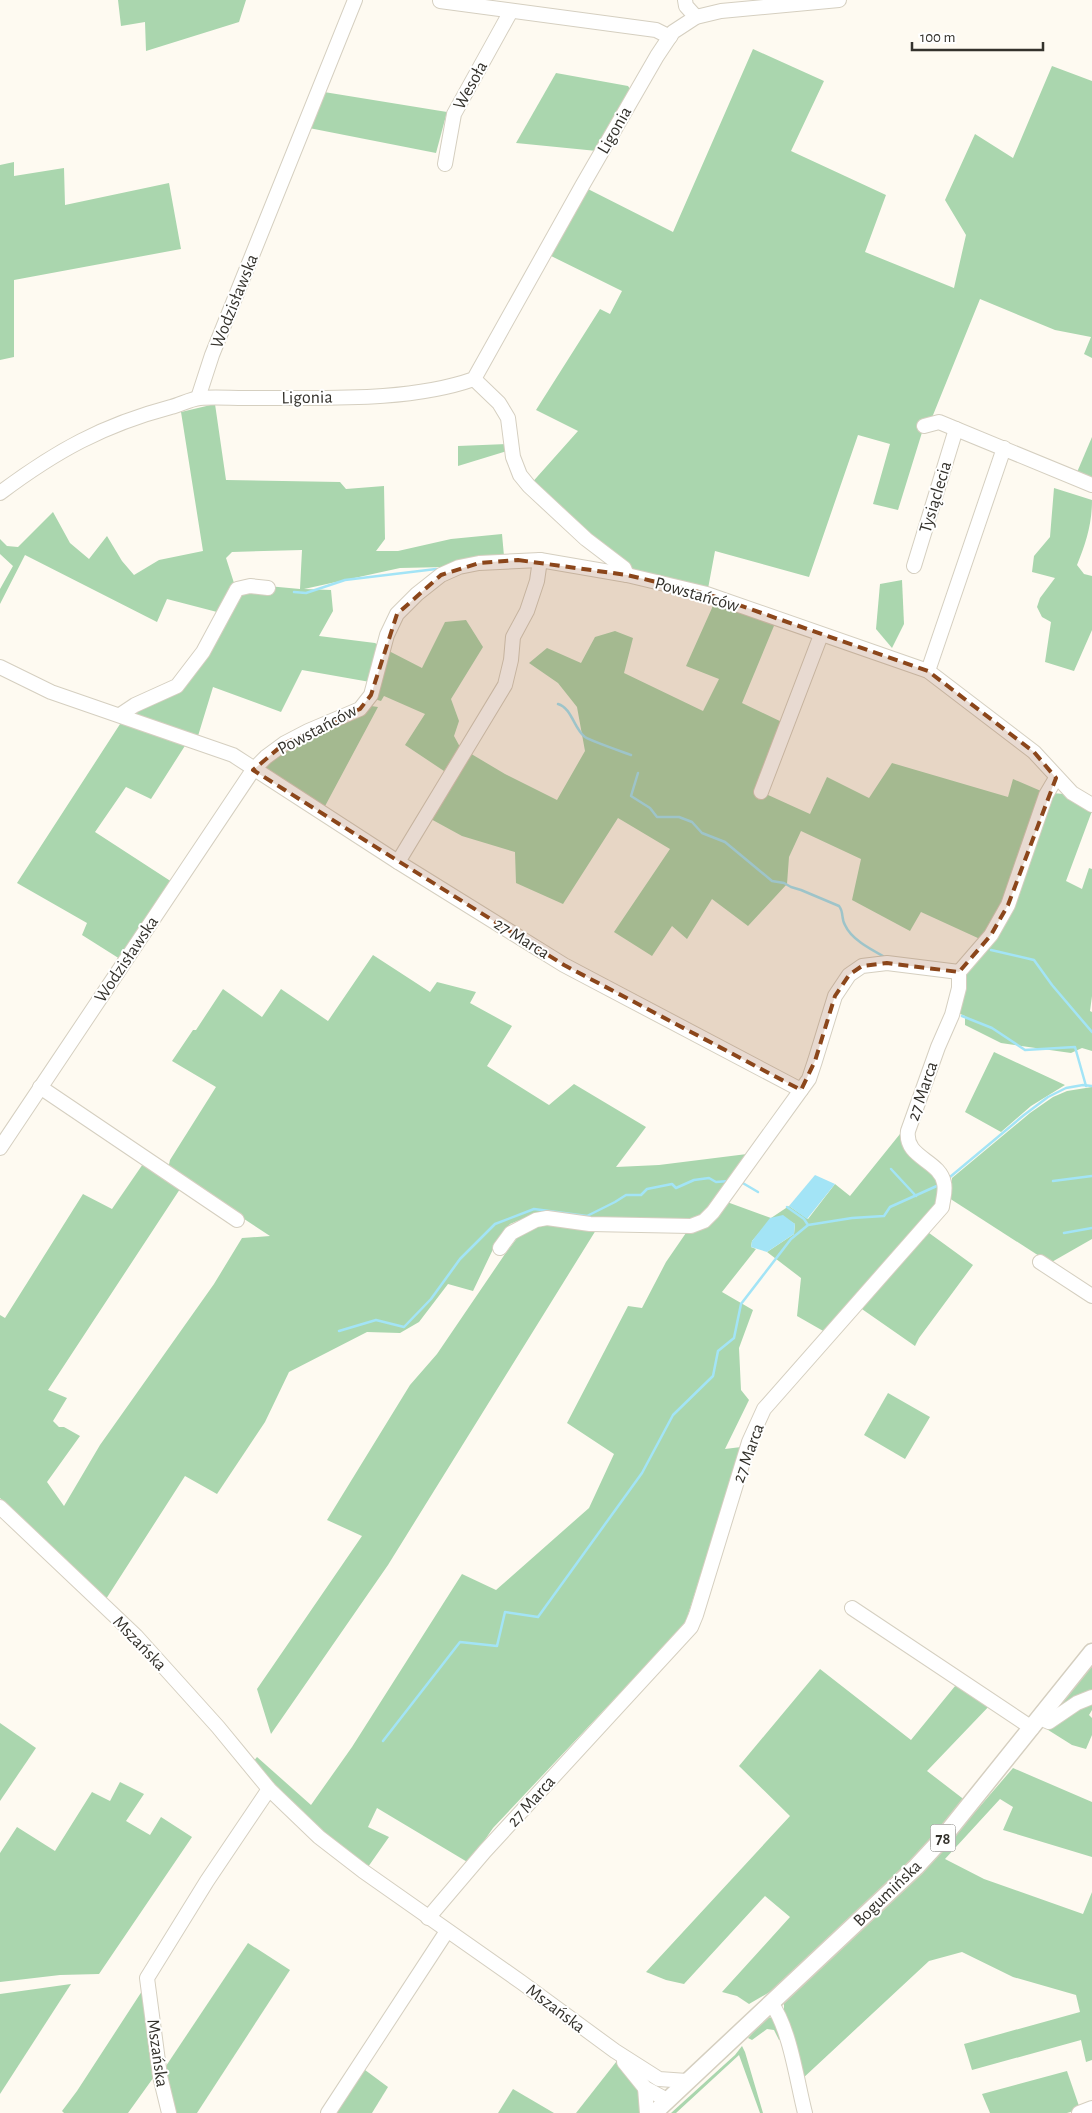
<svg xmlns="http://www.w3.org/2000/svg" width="1092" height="2113" viewBox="0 0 1092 2113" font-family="'Alegreya Sans',sans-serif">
	<rect width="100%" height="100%" fill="#fefaf1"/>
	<g fill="#aad6ae" fill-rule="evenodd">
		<polygon points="118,0 246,0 239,22 146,51 145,22 121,26"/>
		<polygon points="753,49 824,81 791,151 886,195 865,252 954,288 966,235 945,200 975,134 1013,158 1052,66 1092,81 1092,358 1084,354 1091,337 1055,330 980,299 929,425 924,426 898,510 873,504 890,444 858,435 809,577 715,551 707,594 627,575 529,486 578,431 536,410 600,309 610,314 622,291 545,253 582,186 673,232"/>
		<polygon points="556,73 628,86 632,92 597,151 516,143"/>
		<polygon points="324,92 447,112 436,153 309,128"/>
		<polygon points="14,162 14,176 64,168 65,205 169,183 181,249 14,280 14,357 0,360 0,165"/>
		<path d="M 215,404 L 226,480 L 340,482 L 346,489 L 384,486 L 385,539 L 376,551 L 398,551 L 451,539 L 502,534 L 504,556 L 446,567 L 400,568 L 304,589 L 331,590 L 333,611 L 319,636 L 375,643 L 380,646 L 370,682 L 302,670 L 281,712 L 213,687 L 198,736 L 124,713 L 180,679 L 217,612 L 167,599 L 157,622 L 25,555 L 0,604 L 0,589 L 13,566 L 0,554 L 0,539 L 7,546 L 18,547 L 53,512 L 70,543 L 89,559 L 107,536 L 122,561 L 134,575 L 159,560 L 203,551 L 181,412 ZM 302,550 L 300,589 L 234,583 L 226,558 L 232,552 Z"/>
		<polygon points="1092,437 1092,485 1075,477"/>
		<polygon points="507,444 507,451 458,466 458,446"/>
		<path d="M 1054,488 L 1092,500 C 1092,524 1086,543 1077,565 L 1084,574 L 1092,576 L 1092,630 L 1074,671 L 1045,662 L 1051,622 L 1042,617 L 1037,607 L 1040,598 L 1055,578 L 1032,572 L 1034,556 L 1050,537 Z"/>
		<polygon points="902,580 904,624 892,648 876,629 880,584"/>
		<polygon points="714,599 776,621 742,703 784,723 757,790 810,814 827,777 869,798 892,763 1008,797 1013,779 1041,791 1001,910 980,939 921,912 910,931 852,900 861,859 801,831 789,857 787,884 748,926 712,899 687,939 672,926 652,956 614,932 670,849 618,818 563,904 516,883 515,852 462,836 429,818 468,752 505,774 557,800 585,751 577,707 558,683 529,663 547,648 581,663 595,637 615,631 633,638 624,673 703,711 719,679 686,666 712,608"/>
		<polygon points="466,620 483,647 451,699 459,721 454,736 460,747 444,771 405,745 425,714 384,696 381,701 374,699 387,650 422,668 445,622"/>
		<polygon points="371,706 378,707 324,808 256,769 270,756 365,711"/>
		<polygon points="122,721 188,741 151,799 126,787 95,832 172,882 120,959 82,935 87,923 17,883"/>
		<polygon points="1052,793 1064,794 1092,811 1066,881 1082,889 1089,868 1092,869 1092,996 1090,1011 1092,1012 1092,1051 1082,1048 1071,1053 1001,1043 965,1025 965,1016 958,1013 963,977 974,959 1002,930"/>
		<polygon points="373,955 430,992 437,982 476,992 470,1003 512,1026 487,1066 549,1105 574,1084 646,1127 616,1167 659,1165 747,1154 706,1211 693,1219 596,1220 532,1215 510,1224 496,1243 473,1291 448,1284 419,1322 400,1333 367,1332 289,1372 265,1422 217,1494 185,1476 106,1599 0,1498 0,1315 5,1318 83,1194 112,1209 145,1161 180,1189 48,1390 67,1398 53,1421 59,1427 64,1427 80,1436 47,1482 64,1506 100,1445 214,1284 242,1238 270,1236 168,1169 170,1160 216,1087 172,1061 193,1030 196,1030 223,989 262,1017 281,989 328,1021"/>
		<polygon points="994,1052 1065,1085 1031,1106 1001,1132 965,1112"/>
		<polygon points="1092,1087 1092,1239 1050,1263 949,1198 952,1178 1030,1113 1053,1097 1067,1091"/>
		<path d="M 904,1129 L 939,1178 L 943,1197 L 825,1332 L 797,1316 L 801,1278 L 767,1252 L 794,1234 L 795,1224 L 790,1221 L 772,1218 L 752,1241 L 751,1247 L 756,1249 L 722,1292 L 753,1310 L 739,1348 L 741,1390 L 749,1400 L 725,1449 L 741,1447 L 687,1618 L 678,1635 L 652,1659 L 493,1828 L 469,1863 L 377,1808 L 368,1827 L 389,1837 L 368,1867 C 325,1836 288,1801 253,1762 L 257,1757 L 311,1805 L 352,1747 L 462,1574 L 496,1590 L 589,1508 L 614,1454 L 567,1423 L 628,1306 L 642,1308 L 666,1262 L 688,1230 L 727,1202 L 771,1218 L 789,1206 L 808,1219 L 835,1184 L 850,1196 Z"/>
		<polygon points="541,1224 596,1230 388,1565 271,1734 257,1689 362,1536 327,1520 410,1385 437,1354 505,1254 521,1233"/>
		<polygon points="925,1230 973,1265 919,1338 915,1346 859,1307"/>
		<polygon points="888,1393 930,1417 905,1459 864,1435"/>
		<polygon points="1092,1666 1092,1710 1089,1715 1092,1718 1092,1735 1086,1749 1072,1745 1045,1728 1053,1714"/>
		<polygon points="820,1669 911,1740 960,1680 993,1702 927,1771 966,1801 939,1834 775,1989 749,2004 737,1996 722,1992 790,1917 765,1896 684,1984 666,1980 646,1972 790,1816 739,1766"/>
		<polygon points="0,1723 36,1748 0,1801"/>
		<polygon points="1013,1768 1092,1802 1092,1857 1003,1830 1013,1807 1000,1799 945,1859 984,1879 1083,1914 1092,1892 1092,2060 1086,2062 1081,2040 972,2070 964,2044 1080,2012 1076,1995 1013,1977 962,1952 929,1961 801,2080 784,2012 784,1999 922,1866 976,1811"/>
		<polygon points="120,1782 144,1794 126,1821 150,1835 161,1817 192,1837 99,1974 60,1975 0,1982 0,1853 17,1827 55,1851 92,1792 110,1801"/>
		<polygon points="248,1943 290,1970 197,2113 171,2113 162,2072"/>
		<polygon points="71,1984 0,2094 0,1994"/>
		<polygon points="144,1988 156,2074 128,2113 64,2113 62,2111 77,2091"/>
		<polygon points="767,2017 774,2018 783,2039 779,2040 774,2030 767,2029 752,2040 748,2038"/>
		<polygon points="742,2046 745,2052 763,2113 760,2113 739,2055 676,2113 671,2113 735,2055"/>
		<polygon points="620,2057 643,2097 642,2113 576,2113"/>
		<polygon points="361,2067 388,2087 372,2113 333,2113"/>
		<polygon points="1067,2071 1080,2109 1067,2113 990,2113 982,2094"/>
		<polygon points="513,2089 554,2113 498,2113"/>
	</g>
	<g fill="#a3e4f6">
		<polygon points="815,1175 835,1184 807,1219 789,1206"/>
		<polygon points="783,1215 795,1224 794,1234 767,1252 751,1247 752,1241 770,1218"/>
	</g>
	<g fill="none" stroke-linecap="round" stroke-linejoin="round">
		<g stroke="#a3e4f6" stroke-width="2.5">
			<polyline points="294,592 306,593 345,580 436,569"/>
			<path d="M 558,704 C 572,708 574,729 585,737 C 591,741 623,752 631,755"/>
			<path d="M 638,773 L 631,796 L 650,808 L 657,817 L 679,817 L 692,822 L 702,833 L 725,842 L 772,881 L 784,883 L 791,887 L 801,890 L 839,906 C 844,912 841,919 845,925 C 851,939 870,949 883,956"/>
			<polyline points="991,950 1034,960 1052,985 1092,1032"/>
			<polyline points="962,1016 992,1028 1025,1050 1075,1047 1086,1086"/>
			<polyline points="891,1169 916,1196"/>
			<polyline points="950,1177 1024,1115 1048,1097 1066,1088 1083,1085 1092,1086"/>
			<polyline points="1053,1181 1092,1176"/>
			<polyline points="741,1182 758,1192"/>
			<polyline points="787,1207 804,1219 808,1225"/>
			<polyline points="1064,1233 1092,1228"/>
			<polyline points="339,1331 376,1320 404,1327 431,1299 460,1259 495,1224 534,1209 587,1216 615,1202 626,1195 641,1195 647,1189 672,1184 676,1188 694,1180 709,1178 716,1182 729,1181"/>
			<polyline points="383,1741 460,1642 497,1646 505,1612 538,1617 642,1473 673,1415 713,1376 718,1351 734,1338 741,1304 791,1239 808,1225 852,1218 884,1216 890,1207 939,1185"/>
		</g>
		<defs>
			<g id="minor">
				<polyline points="685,0 686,6 696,17"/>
				<polyline points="440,1 656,30 670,37"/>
				<polyline points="445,164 454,114 511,11"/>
				<polyline points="474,379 499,403 508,418 513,457 520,475 529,486 586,539 624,568 627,575"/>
				<polyline points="198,398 212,355 355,0"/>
				<polyline points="924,426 939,422 1092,485"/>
				<path d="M 0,493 C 56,451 103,425 171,407 C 180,405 190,399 200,398 C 215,397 230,398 245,398 C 317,397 406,403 474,379 L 582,186 L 657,56 L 673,32 L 696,17 L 721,11 L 839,0"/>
				<polyline points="914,566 956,429"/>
				<polyline points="0,667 51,692 233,755 398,862 564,965 801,1090 809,1079 815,1061 835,996 849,975 862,966 887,963 959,972"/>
				<polyline points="928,671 1004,448"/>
				<polyline points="120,715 135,705 177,686 203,652 237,589 250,586 268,588"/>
				<polyline points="761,792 821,635"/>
				<polyline points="398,862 505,685 511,660 513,637 527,611 537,581 540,560"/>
				<polyline points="40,1087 237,1220"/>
				<polyline points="0,1148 253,770 266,757 285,743 308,731 360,709 371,695 387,635 397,614 417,594 441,575 459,567 479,563 540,560 627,575 707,594 928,671 1034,752 1072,793 1092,805"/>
				<polyline points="500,1248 511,1233 536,1220 547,1218 590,1224 691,1226 704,1221 713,1212 801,1090"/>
				<polyline points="1040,1262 1092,1296"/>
				<polyline points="0,1507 136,1636 218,1727 269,1789 319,1837 363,1871 521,1982 615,2051 659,2079 687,2081"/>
				<polyline points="852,1608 1032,1728"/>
				<polyline points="1040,1718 1049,1722 1077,1703 1092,1697"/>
				<path d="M 428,1918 L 485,1851 L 691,1627 L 696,1615 L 749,1442 L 764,1409 L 942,1207 C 943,1199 946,1190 944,1183 C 940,1160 904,1158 908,1131 L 938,1047 L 952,1015 L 959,988 L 959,972 L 991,935 L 1008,905 L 1046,795 L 1056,778"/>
				<path d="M 771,2003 C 790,2028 797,2082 805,2113"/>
				<polyline points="624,2062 645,2088 667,2100"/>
				<polyline points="645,2088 647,2113"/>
				<polyline points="169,2113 160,2076 147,1978 207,1881 269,1789"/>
				<polyline points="328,2113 447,1931"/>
				<polyline points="1079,2113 1092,2108"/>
			</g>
			<polyline id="major" points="654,2113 916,1867 941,1840 1092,1652"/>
		</defs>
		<use href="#minor" stroke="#d5cfc0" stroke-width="16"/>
		<use href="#major" stroke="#d5cfc0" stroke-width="19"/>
		<use href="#minor" stroke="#fff" stroke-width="14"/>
		<use href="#major" stroke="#fff" stroke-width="16"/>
	</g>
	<path fill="#8b461b" fill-opacity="0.2" stroke="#8b461b" stroke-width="4" stroke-dasharray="10 6" stroke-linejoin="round" d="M 518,560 L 627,575 L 707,594 L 928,671 L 1034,752 L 1056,778 L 1008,905 L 991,935 L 959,972 L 887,963 L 862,966 L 849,975 L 835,996 L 815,1061 L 801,1090 L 564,965 L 253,770 L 285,743 L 360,709 L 371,695 L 397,614 L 441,575 L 479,563 Z"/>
	<g text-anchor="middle" stroke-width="4" stroke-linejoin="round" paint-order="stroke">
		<rect fill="#fff" stroke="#71706b" stroke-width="1" x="930.5" y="1824.5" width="25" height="27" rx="4"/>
		<g font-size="16" font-weight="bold" fill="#34322c">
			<text x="943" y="1844">78</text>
		</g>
		<g font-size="18" fill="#34322c" stroke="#fff">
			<text transform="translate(470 85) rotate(-61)" y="6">Wesoła</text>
			<text transform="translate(614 130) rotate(-60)" y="6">Ligonia</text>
			<text transform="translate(234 301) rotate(-68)" y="6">Wodzisławska</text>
			<text transform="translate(307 397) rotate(-1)" y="6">Ligonia</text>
			<text transform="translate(935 497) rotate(-73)" y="6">Tysiąclecia</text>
			<text transform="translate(697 594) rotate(16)" y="6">Powstańców</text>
			<text transform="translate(317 729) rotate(-28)" y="6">Powstańców</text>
			<text transform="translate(522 938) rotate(32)" y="6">27 Marca</text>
			<text transform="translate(126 959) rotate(-56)" y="6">Wodzisławska</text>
			<text transform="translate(922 1091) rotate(-71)" y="6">27 Marca</text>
			<text transform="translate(748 1453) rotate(-70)" y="6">27 Marca</text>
			<text transform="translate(140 1643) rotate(46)" y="6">Mszańska</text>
			<text transform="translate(531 1801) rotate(-48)" y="6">27 Marca</text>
			<text transform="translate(887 1893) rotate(-44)" y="6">Bogumińska</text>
			<text transform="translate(556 2008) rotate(37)" y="6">Mszańska</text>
			<text transform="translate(158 2053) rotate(82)" y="6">Mszańska</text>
		</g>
	</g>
	<path d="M912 42v8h131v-8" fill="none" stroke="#34322c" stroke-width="2.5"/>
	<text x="920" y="42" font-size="15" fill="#34322c" stroke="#ffffff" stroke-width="4" paint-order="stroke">100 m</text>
</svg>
